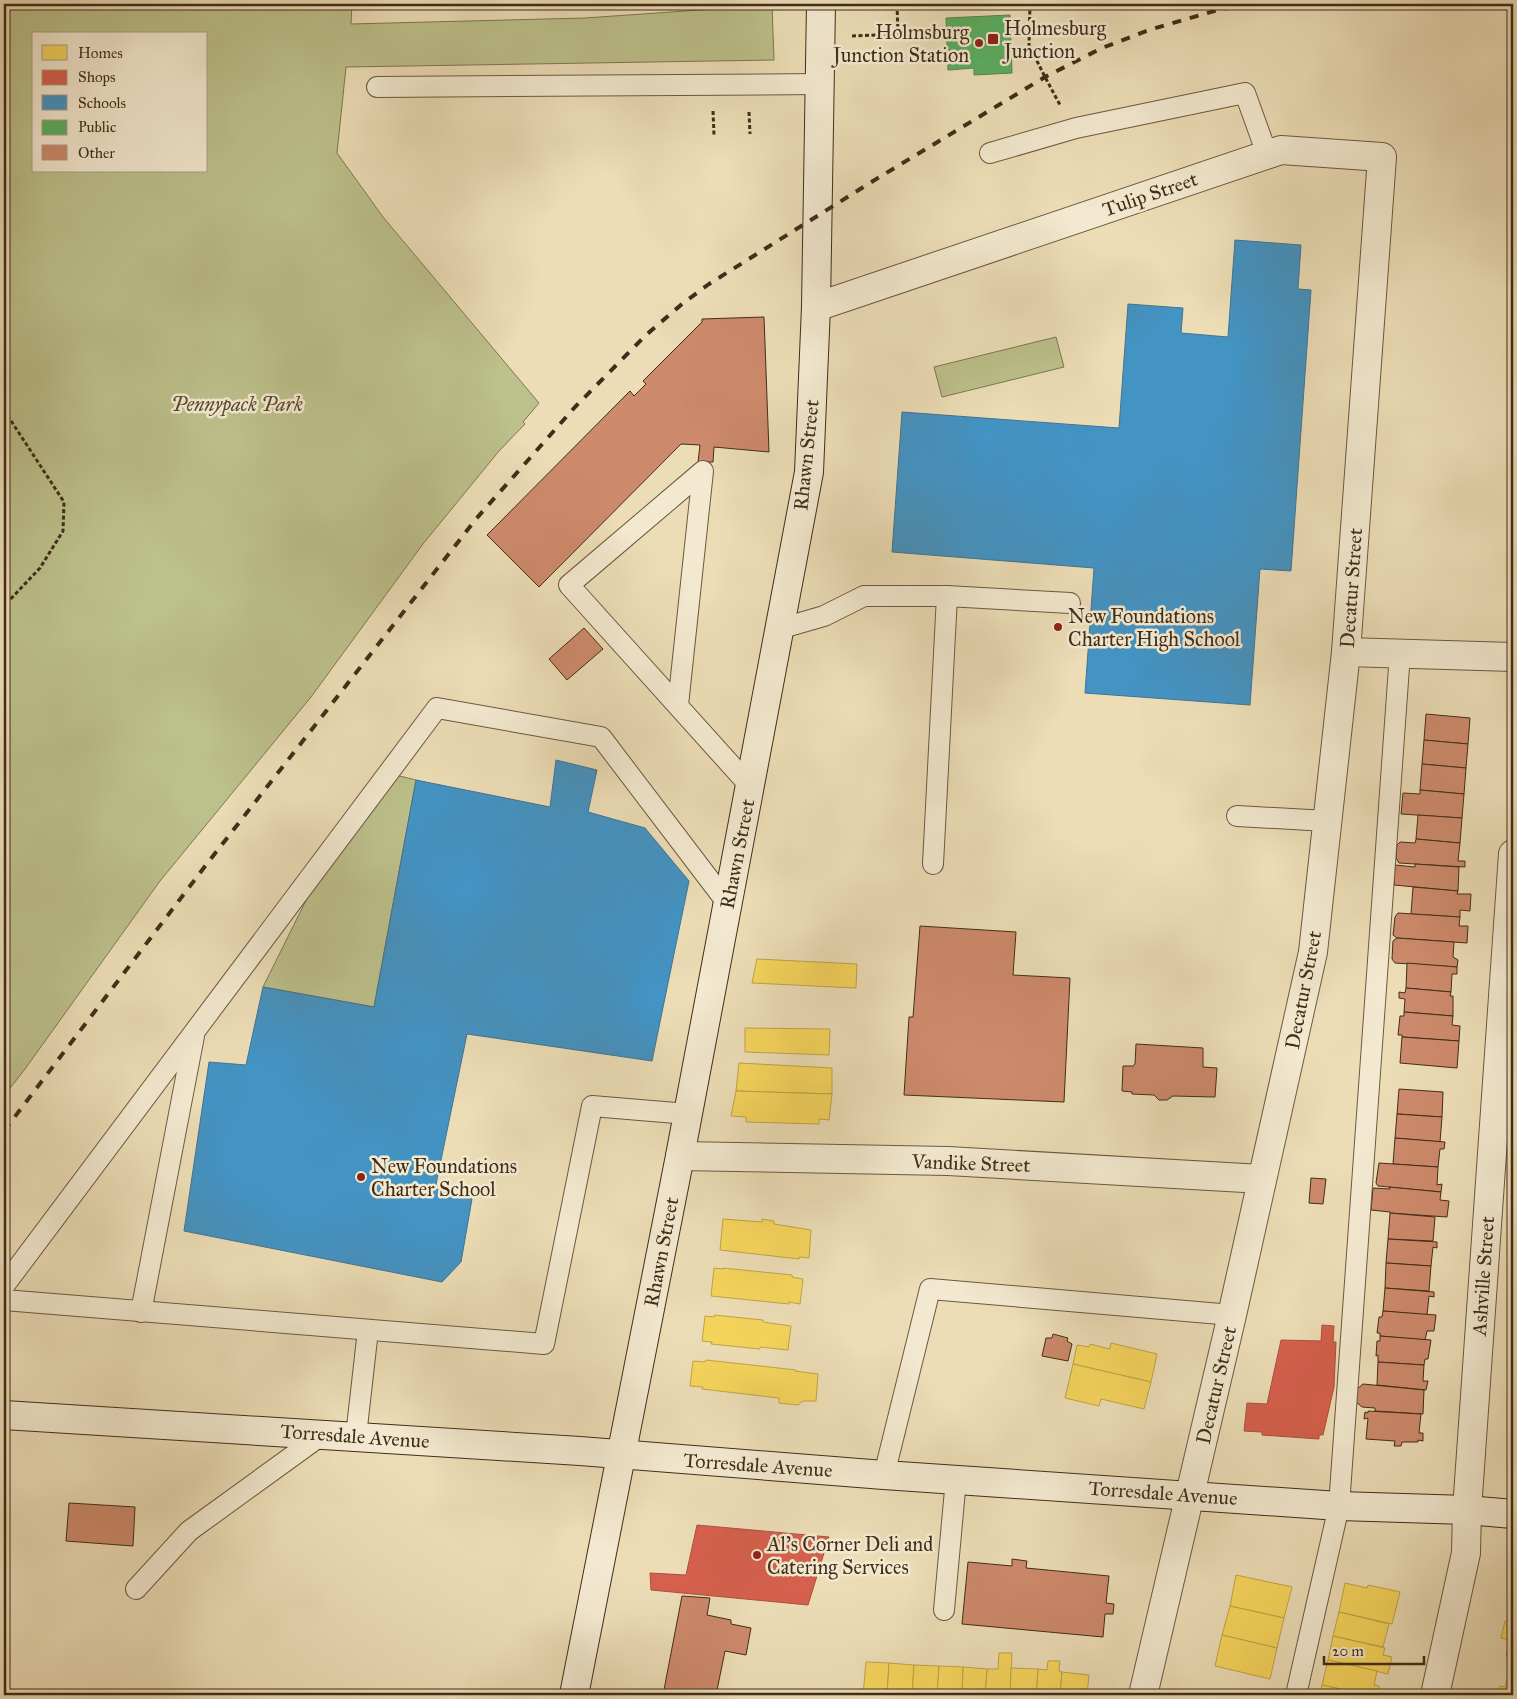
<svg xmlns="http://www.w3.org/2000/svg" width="1517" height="1699" viewBox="0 0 1517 1699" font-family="'IM FELL Great Primer',serif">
	<rect width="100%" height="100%" fill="#ecddb6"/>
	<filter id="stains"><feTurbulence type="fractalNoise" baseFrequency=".004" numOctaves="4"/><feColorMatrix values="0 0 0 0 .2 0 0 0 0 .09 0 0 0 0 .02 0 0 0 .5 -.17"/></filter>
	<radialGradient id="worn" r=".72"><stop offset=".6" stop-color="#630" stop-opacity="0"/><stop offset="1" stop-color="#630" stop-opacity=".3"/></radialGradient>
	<g fill="#bcc08b" stroke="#7e7652" fill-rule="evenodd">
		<path d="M 4,4 L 352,4 L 351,24 L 585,18 L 772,5 L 774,60 L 346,67 L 337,153 L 383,217 L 539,403 L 523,422 L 525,424 L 499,451 L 423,544 L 311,697 L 160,881 L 25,1069 L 4,1096 ZM 34,34 L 206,34 L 206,171 L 34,171 Z"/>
		<polygon points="1056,337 1064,367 942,397 934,367"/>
		<polygon points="383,772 416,780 374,1007 263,987 345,822"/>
	</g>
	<g fill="#f6d55c" stroke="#bfa348">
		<polygon points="757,959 857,964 856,988 752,983"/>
		<polygon points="745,1028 830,1029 829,1055 745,1052"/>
		<polygon points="739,1063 832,1068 832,1094 736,1091"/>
		<polygon points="736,1091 832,1094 829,1120 819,1119 819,1124 746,1122 746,1117 731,1116"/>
		<polygon points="723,1219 762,1222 762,1219 774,1221 774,1224 811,1230 809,1258 799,1257 799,1259 720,1250"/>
		<polygon points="714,1268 723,1269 723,1268 792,1275 792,1277 803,1279 800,1304 789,1302 789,1304 711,1296"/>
		<polygon points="714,1315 763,1320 763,1322 791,1326 788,1350 760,1347 760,1349 711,1344 712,1342 702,1341 705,1316 714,1317"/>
		<polygon points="1111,1343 1157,1354 1151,1382 1073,1364 1077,1345 1089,1347 1090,1344 1110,1349"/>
		<polygon points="706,1360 796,1370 795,1371 818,1374 816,1401 803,1401 798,1405 779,1403 779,1398 702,1389 703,1387 690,1386 693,1361 705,1362"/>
		<polygon points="1073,1364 1151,1382 1144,1409 1101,1399 1099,1406 1065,1398"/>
		<polygon points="1236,1575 1292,1587 1284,1618 1230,1606"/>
		<polygon points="1345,1583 1367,1588 1368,1585 1400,1592 1392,1624 1339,1612"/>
		<polygon points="1230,1606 1284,1618 1277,1648 1222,1635"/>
		<polygon points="1339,1612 1389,1624 1383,1647 1333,1636"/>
		<polygon points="1505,1621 1513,1623 1513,1649 1508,1648 1510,1640 1501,1638"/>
		<polygon points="1222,1635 1277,1648 1270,1679 1215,1666"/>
		<polygon points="1333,1636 1385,1648 1383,1655 1392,1657 1388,1674 1328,1660"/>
		<polygon points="1508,1648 1513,1649 1513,1673 1509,1672 1512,1657 1506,1656"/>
		<polygon points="999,1653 1012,1653 1010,1695 985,1695 987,1669 998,1669"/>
		<polygon points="1328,1660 1377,1671 1374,1685 1379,1686 1377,1695 1368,1695 1322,1685"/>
		<polygon points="1048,1661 1060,1661 1059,1671 1062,1672 1060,1695 1036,1695 1038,1669 1047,1670"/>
		<polygon points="866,1662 889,1663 887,1695 863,1695"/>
		<polygon points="889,1663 914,1665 912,1695 887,1695"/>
		<polygon points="914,1665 939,1666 937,1695 912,1695"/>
		<polygon points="939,1666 963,1667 962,1695 937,1695"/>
		<polygon points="963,1667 987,1669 985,1695 962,1695"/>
		<polygon points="1011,1668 1038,1669 1036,1695 1010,1695"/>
		<polygon points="1062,1672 1089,1675 1087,1695 1060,1695"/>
		<polygon points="1509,1672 1513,1673 1513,1695 1498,1695 1500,1686 1505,1687"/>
		<polygon points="1322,1685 1368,1695 1320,1695"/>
	</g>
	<g fill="#d6604d" stroke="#a9513d">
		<polygon points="1322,1325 1334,1326 1333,1342 1336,1342 1334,1387 1323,1435 1319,1435 1319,1439 1262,1435 1262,1432 1244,1431 1247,1403 1267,1404 1281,1340 1321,1341"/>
		<polygon points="697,1525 829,1537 808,1605 651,1590 650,1573 686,1575"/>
	</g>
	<g fill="#4393c3" stroke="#427490">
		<polygon points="1235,240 1301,245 1298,289 1311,290 1291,571 1260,569 1250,705 1085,693 1094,568 892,552 902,412 1119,428 1128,304 1183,308 1181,333 1228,337"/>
		<polygon points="556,760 597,770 588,812 645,828 689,881 652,1061 467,1034 435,1189 472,1199 461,1262 442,1282 184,1231 209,1062 246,1065 263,987 374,1007 416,780 550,807"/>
	</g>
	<polygon fill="#5aae61" stroke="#52874b" points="1010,15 1012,73 974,75 974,68 948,70 946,18"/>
	<g fill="#cd8a6c" stroke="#402d19">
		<polygon points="764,317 769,452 714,447 713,462 698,462 700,445 681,444 539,587 487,535 630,391 634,396 646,384 643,381 702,322 702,319"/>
		<polygon points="584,628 603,649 567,680 549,659"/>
		<polygon points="1426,714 1470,718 1468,744 1424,740"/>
		<polygon points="1424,740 1468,744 1466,768 1422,764"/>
		<polygon points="1422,764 1466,768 1464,794 1420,790"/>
		<polygon points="1420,790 1464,794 1462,818 1401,814 1403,793 1420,794"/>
		<polygon points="1418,815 1462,818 1460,843 1416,839"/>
		<polygon points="1416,839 1460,843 1458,861 1465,861 1465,867 1399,863 1396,858 1397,845 1400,842 1415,843"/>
		<polygon points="1415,864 1459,867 1458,891 1394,885 1395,865 1415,867"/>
		<polygon points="1413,887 1458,891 1457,894 1471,894 1470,911 1460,910 1460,917 1411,914"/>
		<polygon points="1398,913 1460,917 1459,926 1468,926 1467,943 1397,938 1393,935 1395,917"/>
		<polygon points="920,926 1016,932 1013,975 1070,978 1064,1102 904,1095 909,1017 913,1017"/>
		<polygon points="1397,938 1454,942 1453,957 1458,960 1457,967 1395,963 1392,959 1393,941"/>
		<polygon points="1407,963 1457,967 1457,974 1452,974 1451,992 1406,988"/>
		<polygon points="1406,988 1451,992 1450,996 1453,996 1453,1016 1404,1012 1405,999 1399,998 1399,992 1405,993"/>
		<polygon points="1404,1012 1453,1016 1452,1025 1460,1026 1459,1041 1402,1037 1402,1035 1398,1035 1400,1016 1404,1016"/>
		<polygon points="1402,1037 1459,1041 1457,1068 1400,1063"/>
		<polygon points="1136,1044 1203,1048 1203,1067 1217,1068 1215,1097 1173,1096 1167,1100 1159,1100 1154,1095 1132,1094 1132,1092 1122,1091 1123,1066 1133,1066 1135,1064"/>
		<polygon points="1399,1089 1443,1092 1442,1117 1397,1114"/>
		<polygon points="1397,1114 1442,1117 1440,1142 1395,1138"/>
		<polygon points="1395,1138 1445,1142 1444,1149 1440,1149 1438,1167 1393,1164"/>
		<polygon points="1379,1163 1438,1167 1437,1185 1442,1184 1441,1192 1378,1186 1376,1183"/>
		<polygon points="1311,1178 1326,1179 1323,1204 1309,1203"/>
		<polygon points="1389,1187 1441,1192 1440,1200 1449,1201 1447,1217 1390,1213 1390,1212 1371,1210 1373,1188 1390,1189"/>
		<polygon points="1390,1213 1435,1217 1433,1241 1388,1239"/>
		<polygon points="1388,1239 1437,1242 1437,1248 1433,1247 1431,1266 1386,1263"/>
		<polygon points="1386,1263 1431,1266 1429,1291 1385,1288"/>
		<polygon points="1385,1288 1434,1292 1434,1297 1429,1296 1427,1315 1383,1311"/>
		<polygon points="1383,1311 1436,1315 1434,1331 1427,1331 1425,1340 1380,1336 1380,1333 1377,1333 1379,1317 1382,1317"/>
		<polygon points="1053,1334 1068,1338 1067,1341 1072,1344 1068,1361 1042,1356 1046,1338 1052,1338"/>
		<polygon points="1380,1336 1431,1340 1428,1359 1425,1359 1424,1365 1378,1362 1378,1355 1376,1356 1377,1341 1380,1341"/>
		<polygon points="1378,1362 1424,1365 1423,1381 1428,1381 1426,1390 1377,1385"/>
		<polygon points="1363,1384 1424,1390 1423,1414 1375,1411 1375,1408 1362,1407 1356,1402 1357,1389"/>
		<polygon points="1368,1411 1421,1414 1419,1433 1423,1433 1423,1441 1418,1440 1418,1442 1402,1442 1401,1446 1394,1446 1395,1441 1366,1439 1368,1418 1364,1419 1365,1412 1368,1413"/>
		<polygon points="69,1503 135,1507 133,1546 66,1541"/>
		<polygon points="1012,1559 1027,1561 1026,1568 1109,1576 1106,1603 1114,1604 1113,1614 1105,1614 1103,1637 962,1624 968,1562 1012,1566"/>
		<polygon points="682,1596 710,1598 707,1615 731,1620 731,1624 751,1628 746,1655 725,1651 716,1695 663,1695"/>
	</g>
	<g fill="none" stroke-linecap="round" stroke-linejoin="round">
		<defs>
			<g id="lane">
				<polyline points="377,87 821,84"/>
				<polyline points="990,153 1076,128 1245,93 1267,154"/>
				<polyline points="779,629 824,616 864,596 947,596"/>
				<polyline points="678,705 703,471 569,585 749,785"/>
				<polyline points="1237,816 1327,821"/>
				<polyline points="933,864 947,596 1070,603"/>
				<polyline points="4,1286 437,708 601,737 728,904"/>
				<polyline points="4,1300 544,1344 592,1106 688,1114"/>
				<polyline points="141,1312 194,1036"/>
				<polyline points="356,1436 368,1330"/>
				<polyline points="884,1475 930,1289 1232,1315"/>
				<polyline points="136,1589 189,1531 323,1434"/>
				<polyline points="944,1610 956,1479"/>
				<polyline points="1296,1695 1339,1506 1400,653"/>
			</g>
			<g id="street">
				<polyline points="816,307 1281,150 1382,157 1346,652 1313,952 1232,1315 1143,1695"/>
				<polyline points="1346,652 1513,657"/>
				<polyline points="680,1156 948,1161 1262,1179"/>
				<polyline points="1435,1695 1466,1553 1467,1510 1513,854"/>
			</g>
			<g id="secondary">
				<polyline points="4,1415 580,1451 884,1475 1339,1506 1467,1510 1513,1514"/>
				<polyline points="574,1695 680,1156 809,472 816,307 821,4"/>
			</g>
		</defs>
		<use href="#lane" stroke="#6b5940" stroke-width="22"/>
		<use href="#street" stroke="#6b5940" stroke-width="30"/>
		<use href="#secondary" stroke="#402d19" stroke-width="30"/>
		<g stroke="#402d19" stroke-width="3" stroke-dasharray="4 2.5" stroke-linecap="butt">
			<polyline points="1030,4 1029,45 1045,77 1060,105"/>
			<polyline points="852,36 898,34 897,4"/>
			<polyline points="713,111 714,135"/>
			<polyline points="749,112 750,134"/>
			<polyline points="4,410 64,502 63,531 40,568 4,606"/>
		</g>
		<use href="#lane" stroke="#f3e9d0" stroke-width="20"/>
		<use href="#street" stroke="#f3e9d0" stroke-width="28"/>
		<use href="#secondary" stroke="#f3e9d0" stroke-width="28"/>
		<polyline stroke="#402d19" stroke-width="4" stroke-dasharray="9 9" stroke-linecap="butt" points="4,1131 206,865 476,519 575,407 646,335 682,304 709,284 873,181 1045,77 1102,48 1149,30 1221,9 1251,4"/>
	</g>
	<g fill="#8f2418" stroke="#f3e9d0" stroke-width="2">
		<rect x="987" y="33" width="12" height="12" rx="2.5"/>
		<circle cx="979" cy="43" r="5"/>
		<circle cx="1058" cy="627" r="5"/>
		<circle cx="361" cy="1177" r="5"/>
		<circle cx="757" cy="1555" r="5"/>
	</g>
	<g text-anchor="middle" stroke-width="5" stroke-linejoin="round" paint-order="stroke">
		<g font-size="20" fill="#402d19" stroke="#f3e9d0" text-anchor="start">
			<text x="1004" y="35">Holmesburg<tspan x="1004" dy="23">Junction</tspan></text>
			<text x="969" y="39" text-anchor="end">Holmsburg<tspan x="969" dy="23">Junction Station</tspan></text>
			<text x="1068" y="623">New Foundations<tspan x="1068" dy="23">Charter High School</tspan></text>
			<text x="371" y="1173">New Foundations<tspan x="371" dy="23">Charter School</tspan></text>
			<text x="767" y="1551">Al's Corner Deli and<tspan x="767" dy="23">Catering Services</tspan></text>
		</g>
		<g font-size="20" fill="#402d19" stroke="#f3e9d0">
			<text transform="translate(1150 194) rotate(-19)" y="7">Tulip Street</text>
			<text transform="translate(806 455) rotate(-84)" y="7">Rhawn Street</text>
			<text transform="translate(1351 588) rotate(-86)" y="7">Decatur Street</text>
			<text transform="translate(737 854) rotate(-79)" y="7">Rhawn Street</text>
			<text transform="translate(1303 990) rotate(-79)" y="7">Decatur Street</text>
			<text transform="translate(971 1163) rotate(2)" y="7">Vandike Street</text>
			<text transform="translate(661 1252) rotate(-79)" y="7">Rhawn Street</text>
			<text transform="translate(1483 1276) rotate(-86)" y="7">Ashville Street</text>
			<text transform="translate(1216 1385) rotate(-77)" y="7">Decatur Street</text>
			<text transform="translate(355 1436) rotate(4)" y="7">Torresdale Avenue</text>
			<text transform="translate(758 1465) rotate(4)" y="7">Torresdale Avenue</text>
			<text transform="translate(1163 1493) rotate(4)" y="7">Torresdale Avenue</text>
		</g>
		<g font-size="20" font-style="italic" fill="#594a30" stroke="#f3e9d0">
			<text x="237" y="411">Pennypack Park</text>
		</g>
	</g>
	<rect width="1517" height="1699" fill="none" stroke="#ecddb6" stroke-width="20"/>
	<rect x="5" y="5" width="1507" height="1689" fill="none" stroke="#402d19" stroke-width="2.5"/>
	<rect x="10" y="10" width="1497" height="1679" fill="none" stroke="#402d19"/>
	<rect x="32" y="32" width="175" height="140" fill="#f3e9d0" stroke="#ab9e87"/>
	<rect x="42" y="45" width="25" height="15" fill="#f6d55c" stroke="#ab9e87"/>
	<text x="78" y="58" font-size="15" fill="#402d19">Homes</text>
	<rect x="42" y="70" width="25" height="15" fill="#d6604d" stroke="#ab9e87"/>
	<text x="78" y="82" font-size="15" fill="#402d19">Shops</text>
	<rect x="42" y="95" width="25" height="15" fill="#4393c3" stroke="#ab9e87"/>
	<text x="78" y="108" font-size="15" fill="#402d19">Schools</text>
	<rect x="42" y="120" width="25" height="15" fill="#5aae61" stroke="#ab9e87"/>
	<text x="78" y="132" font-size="15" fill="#402d19">Public</text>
	<rect x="42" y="145" width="25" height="15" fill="#cd8a6c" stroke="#ab9e87"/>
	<text x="78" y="158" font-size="15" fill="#402d19">Other</text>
	<path d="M1324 1656v8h100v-8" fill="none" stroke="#402d19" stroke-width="2.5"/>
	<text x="1332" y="1656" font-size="15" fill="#402d19" stroke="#f3e9d0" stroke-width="4" paint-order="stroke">20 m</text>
	<rect width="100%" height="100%" filter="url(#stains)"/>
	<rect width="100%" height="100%" fill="url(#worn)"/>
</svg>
